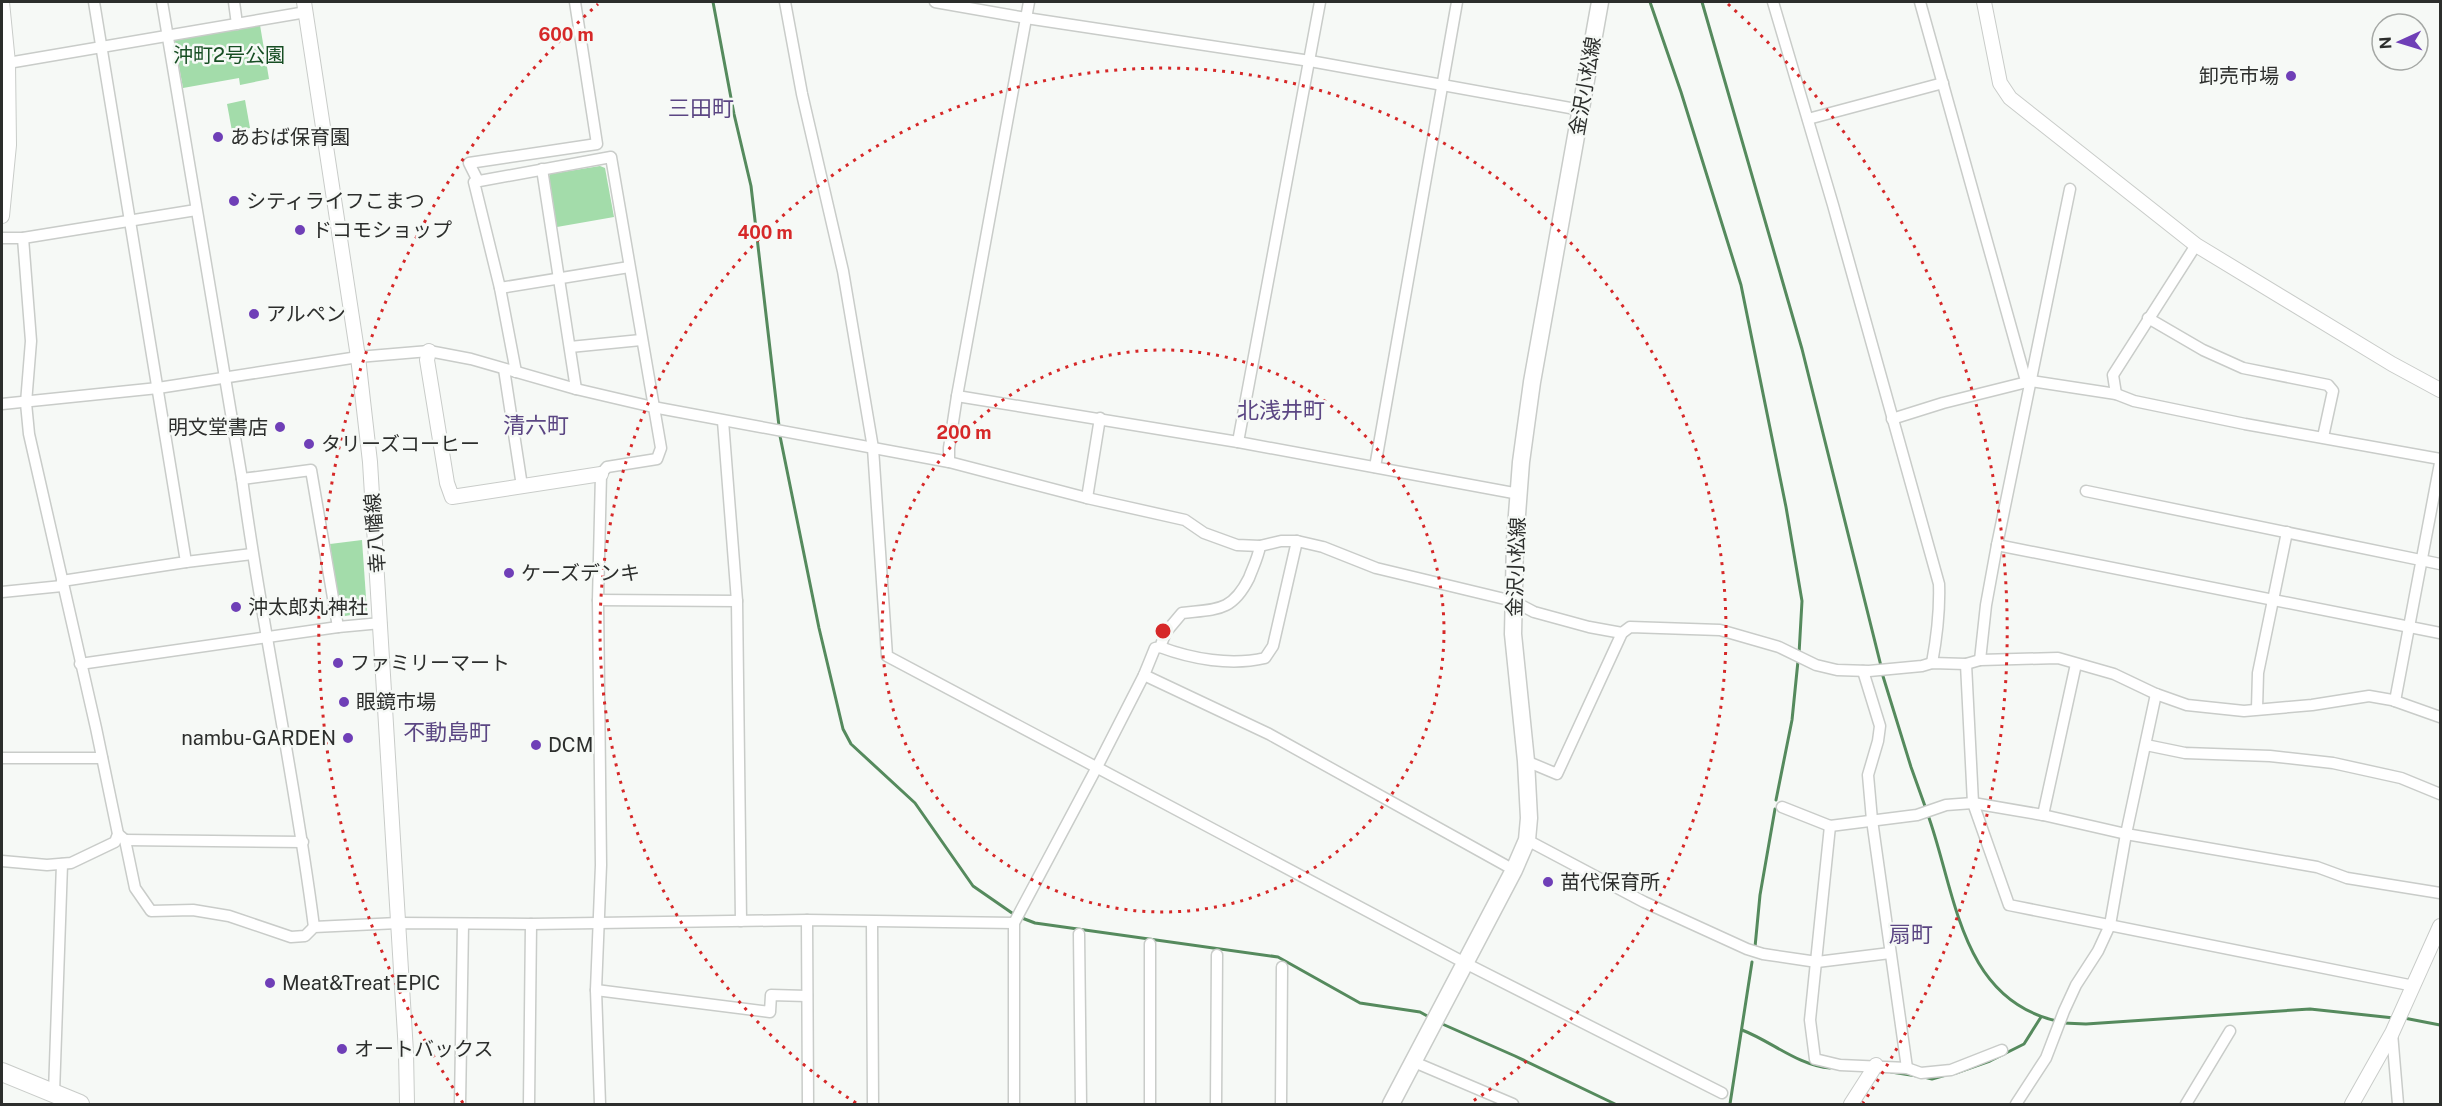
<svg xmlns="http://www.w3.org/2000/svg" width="2442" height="1106" viewBox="0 0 2442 1106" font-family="'Public Sans','Noto Sans JP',sans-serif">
	<rect width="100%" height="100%" fill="#f6f9f6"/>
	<g fill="#a3dcaa">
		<polygon points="260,25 269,79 240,85 239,78 183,88 174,40"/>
		<polygon points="245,100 250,128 232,131 227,104"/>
		<polygon points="600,166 605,168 614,217 557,227 548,179 550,174"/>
		<polygon points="362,540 367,612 340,617 330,544"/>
	</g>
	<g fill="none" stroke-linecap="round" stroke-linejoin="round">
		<g stroke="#558a5d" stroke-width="3">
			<polyline points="713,2 734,114 751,186 779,426"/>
			<polyline points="1650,2 1681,92 1741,285 1786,507 1802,601 1799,654"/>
			<polyline points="1702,2 1802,349 1881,666"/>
			<polyline points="780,436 819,628 843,729 851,744 915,803 973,886 1012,913"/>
			<polyline points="1882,673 1911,767 1926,809"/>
			<polyline points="1776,800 1792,720 1798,661"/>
			<path d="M 1928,815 C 1956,893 1960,999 2057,1021"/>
			<polyline points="1022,918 1035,923 1278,957 1360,1003 1420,1012 1431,1018"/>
			<polyline points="1755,947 1760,895 1775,809"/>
			<polyline points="2404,1018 2440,1025"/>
			<polyline points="1440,1023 1515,1056 1615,1104"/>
			<polyline points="2063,1023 2086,1024 2310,1009 2394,1018"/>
			<path d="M 1742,1030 C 1771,1041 1799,1066 1830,1068"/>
			<polyline points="1891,1072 1917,1076"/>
			<polyline points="1956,1073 1990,1061 2024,1044 2041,1017"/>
			<polyline points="1924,1077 1932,1079 1946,1075"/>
			<polyline points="1730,1104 1752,962"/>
		</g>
		<defs>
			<g id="minor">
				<path d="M 162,2 L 242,479 C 262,629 295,777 314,927"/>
				<polyline points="234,2 237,24"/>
				<polyline points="785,2 802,94 843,271 873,448 887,656 1465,963 1722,1093"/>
				<polyline points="935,2 1026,18 1310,61 1581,110"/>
				<path d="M 1773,2 L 1833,205 L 1939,584 C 1940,611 1937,636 1932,663"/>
				<polyline points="1920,2 2026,381"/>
				<polyline points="8,63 306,12"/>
				<polyline points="1808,119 1943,83"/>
				<polyline points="542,169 576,389"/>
				<polyline points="478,181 469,163 597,144 575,2"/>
				<polyline points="2,238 23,238 196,210"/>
				<polyline points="500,288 629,267"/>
				<polyline points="2148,318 2203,350 2243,368 2328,385 2333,391 2323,437"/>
				<polyline points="570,347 641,340"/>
				<polyline points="504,369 522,486"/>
				<polyline points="516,372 500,288 474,182 611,157 661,448 657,459 607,467 601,474 598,600 601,865 596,990 600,1104"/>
				<polyline points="2116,394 2113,375 2196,245"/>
				<polyline points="957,396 1238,442 1519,494"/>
				<polyline points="2,404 158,388 358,357 429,351 471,359 576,389 653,407 949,462 1087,498 1185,520 1204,533 1237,545 1260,546 1281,541 1297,541 1323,547 1376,568 1513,601 1534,612 1589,627 1622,633"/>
				<polyline points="1892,419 1943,403 2031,381 2116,394 2134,401 2245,424 2440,459"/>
				<polyline points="723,421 737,601 741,921"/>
				<polyline points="1238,442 1320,2"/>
				<polyline points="949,462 949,448 957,396 1029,2"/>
				<polyline points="1375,467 1457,2"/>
				<polyline points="242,479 311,470 338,627"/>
				<polyline points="2086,491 2440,564"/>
				<polyline points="1087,498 1100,418"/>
				<polyline points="1997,545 2440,633"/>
				<polyline points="186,562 252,554"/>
				<polyline points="62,581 186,562 94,2"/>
				<polyline points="2,592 62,586"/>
				<polyline points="598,600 737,601"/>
				<path d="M 1160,647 C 1192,659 1231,666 1265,658 L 1273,646 L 1297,541"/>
				<polyline points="1980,660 1986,605 1997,545 2070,189"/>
				<polyline points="80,664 338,627 381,623"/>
				<polyline points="1966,664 1973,803 2009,905 2414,986"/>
				<polyline points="1863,671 1880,726 1878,741 1868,775 1872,820 1907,1068"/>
				<polyline points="1144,675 1269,734 1514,870"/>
				<polyline points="2395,701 2440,463"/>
				<polyline points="2257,709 2258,673 2287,532"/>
				<polyline points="2146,745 2185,753 2270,756 2333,763 2401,778 2440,794"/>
				<polyline points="2,758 102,758"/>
				<polyline points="1526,761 1557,774 1622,633 1630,627 1720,630 1779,647 1816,665 1837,670 1869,671 1922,666 1932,663 1966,664 1980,660 2058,658 2114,674 2156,694 2187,705 2244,711 2312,705 2369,696 2392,700 2440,717"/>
				<polyline points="1782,807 1830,826 1917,815 1946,805 1973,803 2043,815 2126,834 2317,867 2347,878 2440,893"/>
				<polyline points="2043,815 2076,664"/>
				<polyline points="1830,826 1810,1020 1815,1059 1840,1065 1907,1068 1921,1073 1951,1070 2002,1050"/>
				<polyline points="118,834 125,840 135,888 151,911 193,910 229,916 291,937 305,936 314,927 398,923 531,924 807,920 1014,923"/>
				<polyline points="125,840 303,842"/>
				<polyline points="1527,840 1644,902 1747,949 1763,954 1817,962 1890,953"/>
				<polyline points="2,861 47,865 71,863 115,842 118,834 96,728 29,434 26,403 31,341 23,238"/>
				<polyline points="807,920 808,1104"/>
				<polyline points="872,922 873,1104"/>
				<polyline points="1079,934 1081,1104"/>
				<polyline points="596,990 770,1012 771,995 807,996"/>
				<polyline points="2392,1033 2398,1104"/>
				<polyline points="1414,1062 1513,1104"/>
				<polyline points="54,1093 62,864"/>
				<polyline points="460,1104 463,924"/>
				<polyline points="529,1104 531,924"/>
				<path d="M 1014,1104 L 1014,923 L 1097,767 L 1144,675 L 1155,648 L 1160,647 L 1166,632 L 1182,613 C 1217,609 1232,612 1249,578 C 1253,567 1258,558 1260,546"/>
				<polyline points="1150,1104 1150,944"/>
				<polyline points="1216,1104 1217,955"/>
				<polyline points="1281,1104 1282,967"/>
				<polyline points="2016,1104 2046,1058 2064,1011 2076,985 2098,951 2110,925 2126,834 2156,694"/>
				<polyline points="2186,1104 2230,1031"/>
			</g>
			<g id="tertiary">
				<polyline points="304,2 358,357 370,462 406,1052 407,1104"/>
				<polyline points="1984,2 2000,83 2010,98 2196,245 2392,364 2440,390"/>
				<polyline points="2,216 9,145 8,63 2,2"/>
				<polyline points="429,351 427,360 447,483 452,497 601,474"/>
				<polyline points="1851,1104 1876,1065"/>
				<polyline points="2352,1104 2392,1033 2440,926"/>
			</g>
			<polyline id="primary" points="1391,1104 1514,870 1527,840 1529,818 1526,761 1513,634 1515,541 1521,462 1532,382 1600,2"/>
			<polyline id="trunk" points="2,1072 80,1104"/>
		</defs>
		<use href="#minor" stroke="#c9ccc9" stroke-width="13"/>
		<use href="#tertiary" stroke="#c9ccc9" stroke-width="16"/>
		<use href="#primary" stroke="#c9ccc9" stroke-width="19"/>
		<use href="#trunk" stroke="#c9ccc9" stroke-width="20"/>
		<use href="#minor" stroke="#fff" stroke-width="10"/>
		<use href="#tertiary" stroke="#fff" stroke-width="14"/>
		<use href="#primary" stroke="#fff" stroke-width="16"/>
		<use href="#trunk" stroke="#fff" stroke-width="18"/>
	</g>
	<g fill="none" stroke="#d62828" stroke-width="3" stroke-dasharray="3 6">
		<circle cx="1163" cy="631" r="281"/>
		<path d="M856 1103A563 563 0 1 1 1470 1103"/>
		<path d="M463 1103A844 844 0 0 1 598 4M1728 4A844 844 0 0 1 1863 1103"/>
	</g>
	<g fill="#6f3fb7" stroke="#f6f9f6" stroke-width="2">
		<circle cx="2291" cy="76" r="6"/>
		<circle cx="218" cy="137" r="6"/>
		<circle cx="234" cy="201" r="6"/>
		<circle cx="300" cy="230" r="6"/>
		<circle cx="254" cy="314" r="6"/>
		<circle cx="280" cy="427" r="6"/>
		<circle cx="309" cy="444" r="6"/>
		<circle cx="509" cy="573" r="6"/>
		<circle cx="236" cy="607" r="6"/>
		<circle cx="338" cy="663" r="6"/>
		<circle cx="344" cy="702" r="6"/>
		<circle cx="348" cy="738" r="6"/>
		<circle cx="536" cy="745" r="6"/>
		<circle cx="1548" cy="882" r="6"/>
		<circle cx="270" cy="983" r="6"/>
		<circle cx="342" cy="1049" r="6"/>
	</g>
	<g text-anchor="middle" stroke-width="5" stroke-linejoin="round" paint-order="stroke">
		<g font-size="20" fill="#174e23" stroke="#f6f9f6">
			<text x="229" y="62">沖町2号公園</text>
		</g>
		<g font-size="20" fill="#2c2e2c" stroke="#f6f9f6" text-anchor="start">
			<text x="2279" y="83" text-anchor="end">卸売市場</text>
			<text x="230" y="144">あおば保育園</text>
			<text x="246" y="208">シティライフこまつ</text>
			<text x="312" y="237">ドコモショップ</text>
			<text x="266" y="321">アルペン</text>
			<text x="268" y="434" text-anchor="end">明文堂書店</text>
			<text x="321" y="451">タリーズコーヒー</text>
			<text x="521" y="580">ケーズデンキ</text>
			<text x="248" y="614">沖太郎丸神社</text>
			<text x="350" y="670">ファミリーマート</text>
			<text x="356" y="709">眼鏡市場</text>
			<text x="336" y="745" text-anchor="end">nambu-GARDEN</text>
			<text x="548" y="752">DCM</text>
			<text x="1560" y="889">苗代保育所</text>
			<text x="282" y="990">Meat&amp;Treat EPIC</text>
			<text x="354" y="1056">オートバックス</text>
		</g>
		<g font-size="20" fill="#2c2e2c" stroke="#f6f9f6">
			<text transform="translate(1585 86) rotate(-80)" y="7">金沢小松線</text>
			<text transform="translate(375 533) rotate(-94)" y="7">幸八幡線</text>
			<text transform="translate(1516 567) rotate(-88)" y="7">金沢小松線</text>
		</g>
		<g font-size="22" fill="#5b4683" stroke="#f6f9f6">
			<text x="701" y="116">三田町</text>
			<text x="1281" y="418">北浅井町</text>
			<text x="536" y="433">清六町</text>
			<text x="447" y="740">不動島町</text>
			<text x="1911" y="942">扇町</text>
		</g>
	</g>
	<circle cx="1163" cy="631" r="9" fill="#d62828" stroke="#f6f9f6" stroke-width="3"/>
	<g font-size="18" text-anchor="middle" font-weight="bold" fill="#d62828" stroke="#f6f9f6" stroke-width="5" stroke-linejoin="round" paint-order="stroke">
		<text x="566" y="41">600 m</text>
		<text x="765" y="239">400 m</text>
		<text x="964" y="439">200 m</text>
	</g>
	<rect width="2442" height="1106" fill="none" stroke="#2c2e2c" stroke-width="6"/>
	<g transform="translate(2400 42) rotate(266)"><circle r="28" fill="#f6f9f6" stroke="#a5a8a5" stroke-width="1.5"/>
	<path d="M0-4.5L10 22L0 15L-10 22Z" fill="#6f3fb7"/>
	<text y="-9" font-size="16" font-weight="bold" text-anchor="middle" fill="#2c2e2c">N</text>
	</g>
</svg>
